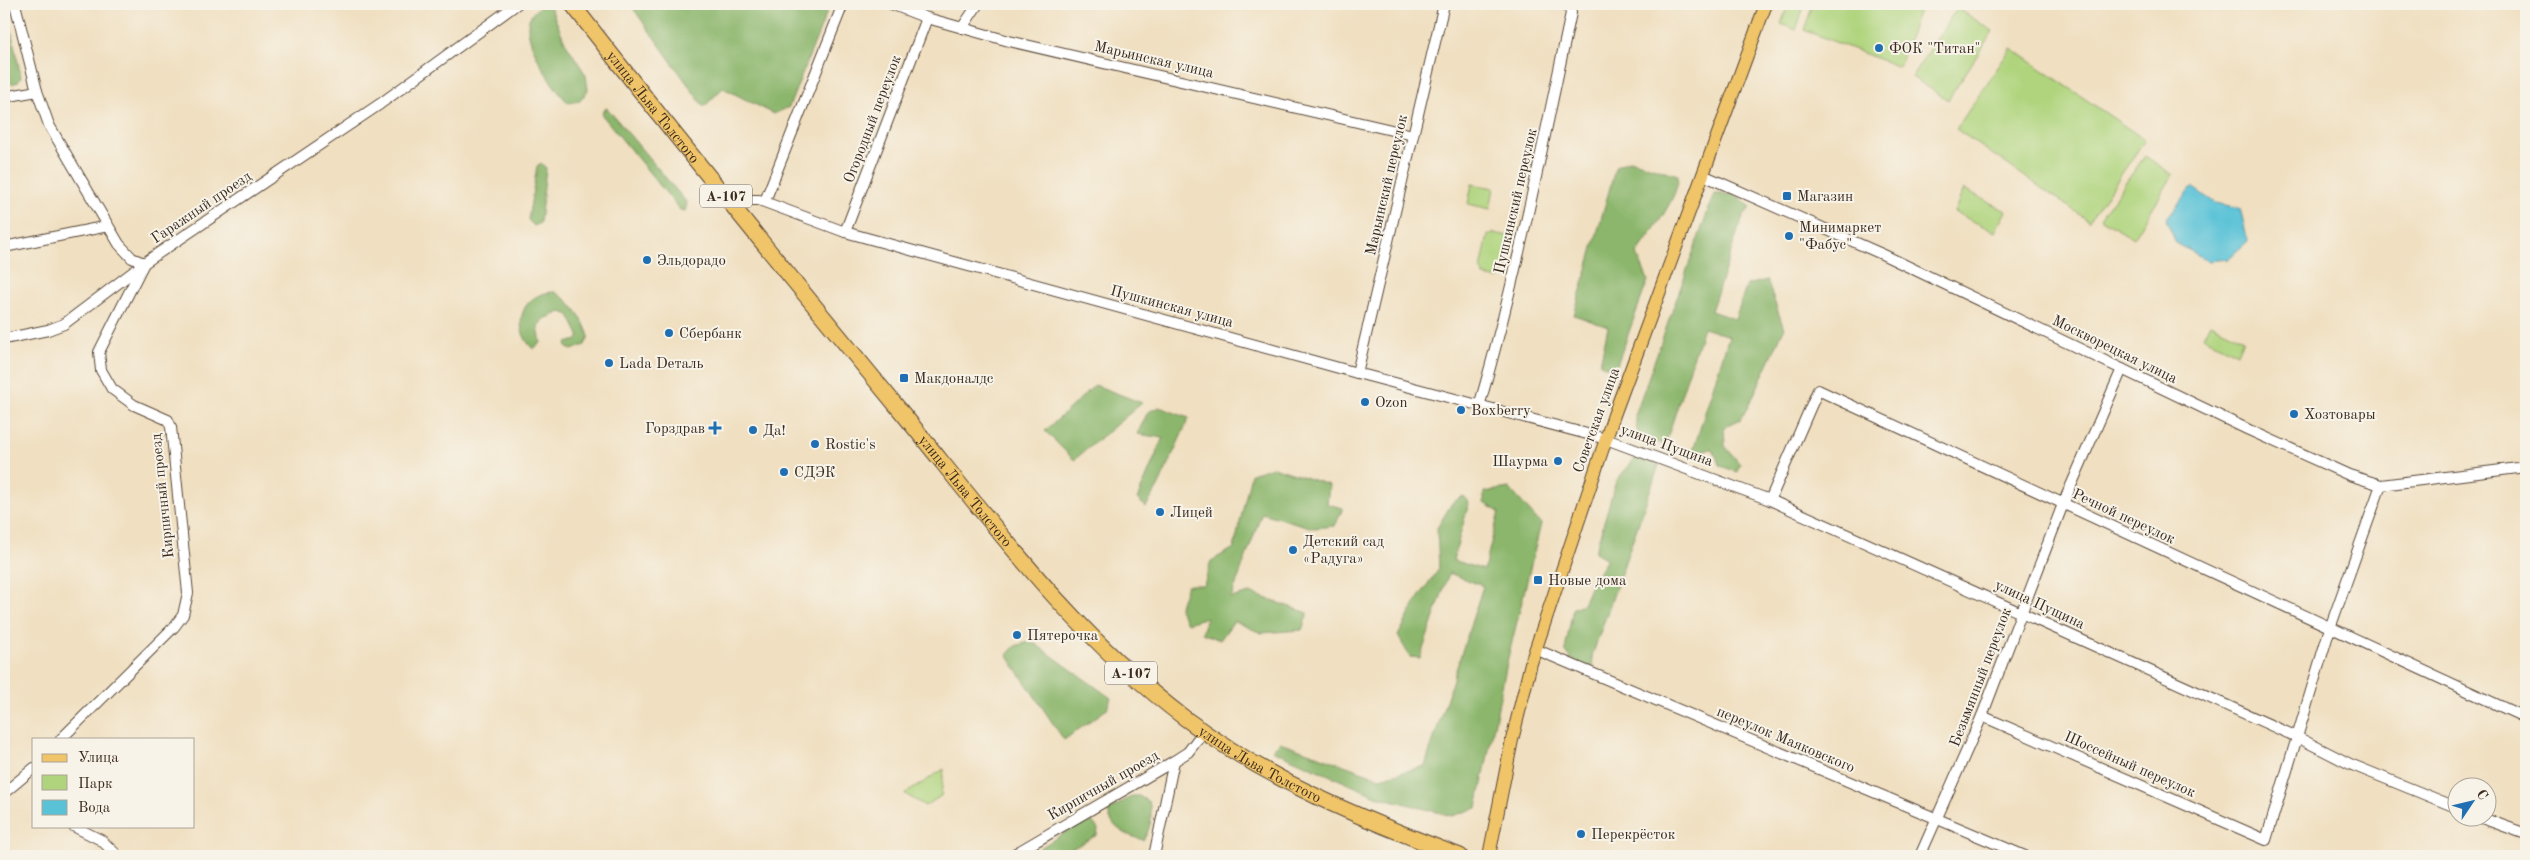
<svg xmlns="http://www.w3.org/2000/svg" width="2530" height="860" viewBox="0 0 2530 860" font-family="'Old Standard TT',serif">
	<rect width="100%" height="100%" fill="#f7f3e8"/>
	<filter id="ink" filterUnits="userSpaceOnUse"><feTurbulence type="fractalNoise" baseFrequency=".02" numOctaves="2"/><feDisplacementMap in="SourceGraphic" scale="10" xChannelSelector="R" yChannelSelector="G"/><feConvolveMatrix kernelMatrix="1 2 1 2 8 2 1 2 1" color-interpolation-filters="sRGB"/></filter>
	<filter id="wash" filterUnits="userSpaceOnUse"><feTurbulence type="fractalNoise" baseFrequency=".0096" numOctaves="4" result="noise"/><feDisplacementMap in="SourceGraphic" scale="20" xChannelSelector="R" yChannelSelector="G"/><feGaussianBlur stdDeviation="1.12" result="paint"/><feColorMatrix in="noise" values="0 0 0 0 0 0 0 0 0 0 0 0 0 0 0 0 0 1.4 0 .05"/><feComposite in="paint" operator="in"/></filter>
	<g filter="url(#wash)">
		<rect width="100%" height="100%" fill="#f0dfc0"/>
		<g fill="#afd47d" stroke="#757f4e">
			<polygon points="1788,4 1805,4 1796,30 1781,24"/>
			<polygon points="1813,4 1921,4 1899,67 1804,30"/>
			<polygon points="1957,8 1993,31 1948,100 1912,77"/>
			<polygon points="2011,48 2145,140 2089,221 1956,129"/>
			<polygon points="2145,156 2173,175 2134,238 2100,218"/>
			<polygon points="1472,184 1494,188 1490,209 1468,204"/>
			<polygon points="1964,189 2006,211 1995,232 1954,212"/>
			<path d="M 1493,233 L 1510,236 C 1514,246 1508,272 1499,279 L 1484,276 L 1481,269 L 1488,235 Z"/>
			<polygon points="2210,323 2243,339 2237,354 2203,337"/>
			<polygon points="944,769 941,796 925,806 905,794"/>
		</g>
		<g fill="#8bb66c" stroke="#637045">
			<polygon points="630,4 830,4 789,107 774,114 723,88 704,107"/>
			<path d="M 542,5 L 550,6 L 565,42 L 586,75 L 588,90 L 580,101 L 569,103 C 554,91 527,46 528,26 C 528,16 535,10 542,5 Z"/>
			<polygon points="4,14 9,20 21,77 18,82 12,84 4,78"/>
			<polygon points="607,108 687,203 685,211 680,210 602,115 603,110"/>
			<path d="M 1630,160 L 1678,175 C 1681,195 1649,235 1637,254 L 1648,280 L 1615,370 L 1600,364 L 1608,327 L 1574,315 L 1616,166 Z"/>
			<polygon points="541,163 546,168 540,223 534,226 528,220 537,166"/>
			<polygon points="1714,194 1733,194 1751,207 1743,216 1711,311 1735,319 1747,285 1767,280 1784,329 1752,399 1741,419 1724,427 1725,446 1740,464 1737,472 1721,466 1712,449 1693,451 1729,336 1703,328 1665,445 1638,436 1635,415"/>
			<path d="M 555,292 C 573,303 582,316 589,336 L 585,345 L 572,350 L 567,348 L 566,343 L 577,340 L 579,335 L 569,315 L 561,312 L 544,319 L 538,327 L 541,343 L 533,349 C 510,326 522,292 555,292 Z"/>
			<polygon points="1095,385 1142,403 1074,460 1045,431"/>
			<polygon points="1159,407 1189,418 1158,487 1146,507 1137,499 1163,438 1137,434 1148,412"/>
			<polygon points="1637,456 1659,465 1592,656 1593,667 1576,665 1565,650 1573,608 1583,604 1592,583 1607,559 1595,552 1616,481"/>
			<polygon points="1273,467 1329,485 1327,504 1343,508 1335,526 1313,528 1262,513 1231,598 1250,593 1308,613 1302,630 1261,633 1234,621 1220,640 1202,633 1207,617 1187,623 1179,609 1187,585 1204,585 1211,561 1234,548 1251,474"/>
			<polygon points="1509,488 1541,524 1508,658 1477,808 1452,816 1376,796 1272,750 1280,742 1380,778 1425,766 1483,586 1449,573 1420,658 1410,657 1398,636 1417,600 1439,569 1437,528 1452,503 1463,496 1469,503 1453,560 1484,570 1499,512 1484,503 1484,492"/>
			<polygon points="1026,643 1034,643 1111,698 1107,709 1064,740 1007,655 1015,646"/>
			<path d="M 1132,796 L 1139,796 L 1149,802 C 1153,815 1151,829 1143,840 C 1128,836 1110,828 1108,811 Z"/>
			<polygon points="1087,819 1091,820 1098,829 1097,835 1059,856 1040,856 1040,848"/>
		</g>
		<polygon fill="#5ac2d7" stroke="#4a767a" points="2192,187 2215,203 2240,208 2248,241 2228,259 2209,261 2176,243 2166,219"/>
	</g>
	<g filter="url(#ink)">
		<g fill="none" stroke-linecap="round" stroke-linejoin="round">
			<defs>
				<g id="minor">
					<polyline points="15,4 37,91 49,125 119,244 132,258 144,263 380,104 517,4"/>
					<polyline points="891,4 927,18 1009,41 1413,135"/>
					<polyline points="962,28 978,4"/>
					<polyline points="4,97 37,91"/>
					<polyline points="1703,175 1884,255 2249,430 2349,475 2381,485 2526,467"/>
					<polyline points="765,201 843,4"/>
					<polyline points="734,207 746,200 759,200 845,232 1357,373 1606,439 1770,500 2297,737 2350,764 2458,808"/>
					<polyline points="845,232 927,18"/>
					<polyline points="4,247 108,226"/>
					<polyline points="4,339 48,330 64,324 141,266"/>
					<polyline points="1357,373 1444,4"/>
					<path d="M 1480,403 C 1517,275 1543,144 1571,13 L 1568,4"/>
					<polyline points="1770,500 1818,390 2526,718"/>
					<polyline points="1535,649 2025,856"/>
					<polyline points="1982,716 2266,840 2330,628 2381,485"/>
					<polyline points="61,739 174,627 183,615 188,593 171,427 168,420 134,405 112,389 101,370 99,352 144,263"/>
					<polyline points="4,793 34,768"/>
					<polyline points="2482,818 2526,834"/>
					<polyline points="73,826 101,840 118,856"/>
					<polyline points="1011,856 1174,761 1188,752 1204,731"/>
					<polyline points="1154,856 1174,761"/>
					<polyline points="1920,856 1982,716 2063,504 2122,369"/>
				</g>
				<polyline id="major" points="1489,856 1512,740 1531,663 1614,415 1766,4"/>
				<g id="highway">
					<path id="s1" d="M 572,4 C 680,143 792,279 904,415 C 992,523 1074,635 1186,719 C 1271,782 1362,819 1460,856"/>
				</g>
			</defs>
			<use href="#minor" stroke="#564536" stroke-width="12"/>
			<use href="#major" stroke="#564536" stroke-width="14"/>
			<use href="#highway" stroke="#564536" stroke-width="17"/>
			<use href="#minor" stroke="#fff" stroke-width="10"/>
			<use href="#major" stroke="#f0c469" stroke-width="12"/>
			<use href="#highway" stroke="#f0c469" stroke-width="15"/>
		</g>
	</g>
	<g fill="#1f6fb2" stroke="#f7f3e8" stroke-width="2">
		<circle cx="1879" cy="48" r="5"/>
		<rect x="1782" y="191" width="10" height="10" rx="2.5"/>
		<circle cx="1789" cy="236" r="5"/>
		<circle cx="647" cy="260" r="5"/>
		<circle cx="669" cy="333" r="5"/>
		<circle cx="609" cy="363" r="5"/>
		<rect x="899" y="373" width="10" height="10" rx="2.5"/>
		<circle cx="1365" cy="402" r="5"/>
		<circle cx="1461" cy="410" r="5"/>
		<circle cx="2294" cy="414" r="5"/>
		<path d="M712.5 420.5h5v5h5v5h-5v5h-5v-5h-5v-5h5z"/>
		<circle cx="753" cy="430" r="5"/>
		<circle cx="815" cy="444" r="5"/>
		<circle cx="1558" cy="461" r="5"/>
		<circle cx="784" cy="472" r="5"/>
		<circle cx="1160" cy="512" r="5"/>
		<circle cx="1293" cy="550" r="5"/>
		<rect x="1533" y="575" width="10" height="10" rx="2.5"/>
		<circle cx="1017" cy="635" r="5"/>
		<circle cx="1581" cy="834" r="5"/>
	</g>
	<g text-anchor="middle" stroke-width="4" stroke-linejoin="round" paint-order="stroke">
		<g fill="#f7f3e8" stroke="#73665b" stroke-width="1">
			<rect x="700" y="184.5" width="52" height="23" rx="4"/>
			<rect x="1105" y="661.5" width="52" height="23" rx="4"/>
		</g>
		<g font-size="14" font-weight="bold" fill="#3b2a1e">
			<text x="726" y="201">А-107</text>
			<text x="1131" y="678">А-107</text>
		</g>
		<g font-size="15" fill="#3b2a1e" stroke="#f7f3e8" text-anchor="start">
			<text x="1889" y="53">ФОК "Титан"</text>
			<text x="1797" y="201">Магазин</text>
			<text x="1799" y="232">Минимаркет<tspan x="1799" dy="17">"Фабус"</tspan></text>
			<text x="657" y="265">Эльдорадо</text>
			<text x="679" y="338">Сбербанк</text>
			<text x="619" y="368">Lada Dеталь</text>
			<text x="914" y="383">Макдоналдс</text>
			<text x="1375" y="407">Ozon</text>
			<text x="1471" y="415">Boxberry</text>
			<text x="2304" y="419">Хозтовары</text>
			<text x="705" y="433" text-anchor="end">Горздрав</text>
			<text x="763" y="435">Да!</text>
			<text x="825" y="449">Rostic's</text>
			<text x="1548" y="466" text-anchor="end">Шаурма</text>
			<text x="794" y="477">СДЭК</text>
			<text x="1170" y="517">Лицей</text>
			<text x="1303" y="546">Детский сад<tspan x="1303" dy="17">«Радуга»</tspan></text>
			<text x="1548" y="585">Новые дома</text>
			<text x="1027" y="640">Пятерочка</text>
			<text x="1591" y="839">Перекрёсток</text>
		</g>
		<g font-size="15" fill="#3b2a1e" stroke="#f7f3e8">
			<text transform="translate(1154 59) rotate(13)" y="5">Марьинская улица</text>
			<text dy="5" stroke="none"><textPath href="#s1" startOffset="131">улица Льва Толстого</textPath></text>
			<text transform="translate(872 119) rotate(-69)" y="5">Огородный переулок</text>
			<text transform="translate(1386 185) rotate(-77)" y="5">Марьинский переулок</text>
			<text transform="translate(1515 201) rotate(-77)" y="5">Пушкинский переулок</text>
			<text transform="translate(201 207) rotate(-34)" y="5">Гаражный проезд</text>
			<text transform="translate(1172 306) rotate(15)" y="5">Пушкинская улица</text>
			<text transform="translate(2115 349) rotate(26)" y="5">Москворецкая улица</text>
			<text transform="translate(1596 420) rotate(-70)" y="5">Советская улица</text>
			<text transform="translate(1667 445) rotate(20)" y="5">улица Пущина</text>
			<text dy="5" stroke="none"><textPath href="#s1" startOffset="626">улица Льва Толстого</textPath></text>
			<text transform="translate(162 496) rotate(-96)" y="5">Кирпичный проезд</text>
			<text transform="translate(2124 516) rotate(25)" y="5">Речной переулок</text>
			<text transform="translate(2040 604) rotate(25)" y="5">улица Пущина</text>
			<text transform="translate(1980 677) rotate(-69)" y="5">Безымянный переулок</text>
			<text transform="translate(1786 739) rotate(23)" y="5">переулок Маяковского</text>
			<text dy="5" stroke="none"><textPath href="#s1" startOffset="1031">улица Льва Толстого</textPath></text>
			<text transform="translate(2130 764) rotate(24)" y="5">Шоссейный переулок</text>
			<text transform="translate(1103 785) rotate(-30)" y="5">Кирпичный проезд</text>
		</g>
	</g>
	<rect width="2530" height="860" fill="none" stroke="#f7f3e8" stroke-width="20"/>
	<rect x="32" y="738" width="162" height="90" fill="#f7f3e8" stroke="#aca397"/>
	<rect x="42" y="754" width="25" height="8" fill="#f0c469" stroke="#aca397"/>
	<text x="78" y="762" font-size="15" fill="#3b2a1e">Улица</text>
	<rect x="42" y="775" width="25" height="15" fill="#afd47d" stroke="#aca397"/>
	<text x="78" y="788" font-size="15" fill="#3b2a1e">Парк</text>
	<rect x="42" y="800" width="25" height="15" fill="#5ac2d7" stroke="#aca397"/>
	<text x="78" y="812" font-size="15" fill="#3b2a1e">Вода</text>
	<g transform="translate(2472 802) rotate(55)"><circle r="24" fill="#f7f3e8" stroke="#aca397"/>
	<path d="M0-4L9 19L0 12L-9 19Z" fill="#1f6fb2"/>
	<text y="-8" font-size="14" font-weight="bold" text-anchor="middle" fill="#3b2a1e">С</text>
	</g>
</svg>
